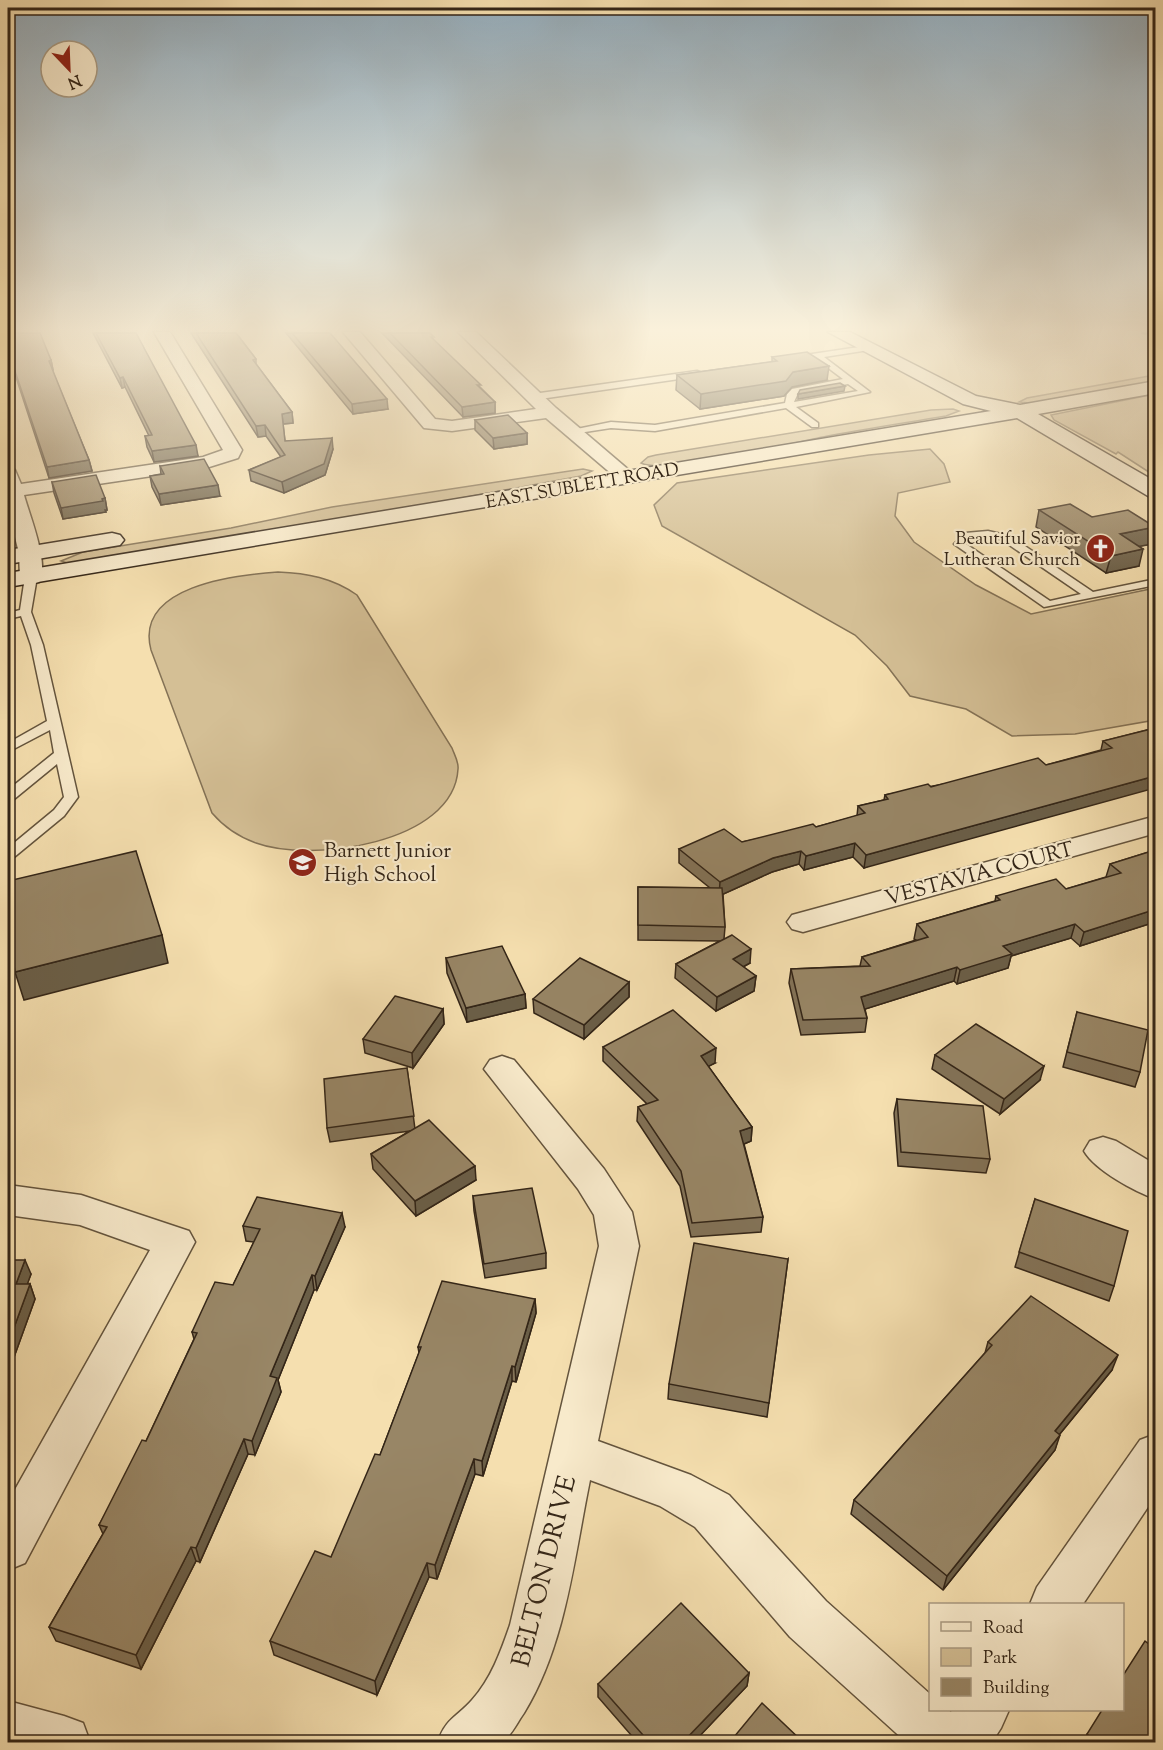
<svg xmlns="http://www.w3.org/2000/svg" width="1163" height="1750" viewBox="0 0 1163 1750" font-family="'Sorts Mill Goudy',serif">
	<rect width="100%" height="100%" fill="#f5dfaf"/>
	<filter id="stains"><feTurbulence type="fractalNoise" baseFrequency=".00333" numOctaves="4"/><feColorMatrix values="0 0 0 0 .2 0 0 0 0 .09 0 0 0 0 .02 0 0 0 .5 -.17"/></filter>
	<radialGradient id="worn" r=".72"><stop offset=".6" stop-color="#630" stop-opacity="0"/><stop offset="1" stop-color="#630" stop-opacity=".3"/></radialGradient>
	<g fill="#d4bf95" stroke="#847256" stroke-width="1.5">
		<polygon points="1155,375 1155,383 1041,404 1019,402 1027,398"/>
		<polygon points="1155,394 1155,476 1118,452 1116,454 1054,420 1051,415"/>
		<path d="M 953,409 L 959,411 L 946,416 C 905,423 864,429 823,437 C 791,443 665,475 641,463 L 648,457 L 656,455 L 931,410 Z"/>
		<polygon points="930,449 944,464 950,482 898,493 895,516 914,542 976,585 1031,614 1155,588 1155,720 1075,734 1012,736 966,709 910,696 887,666 855,635 662,526 654,505 677,483 869,455"/>
		<polygon points="583,469 592,471 581,476 385,512 70,564 61,561 83,552 231,528 332,507"/>
		<path d="M 278,572 C 307,573 333,578 357,595 L 452,748 C 454,754 459,762 458,769 C 454,844 310,863 256,843 C 239,837 224,827 212,813 L 151,650 C 134,586 235,575 278,572 Z"/>
	</g>
	<g fill="none" stroke-linecap="round" stroke-linejoin="round">
		<defs>
			<g id="service">
				<path d="M 866,346 L 869,346 L 869,350 L 824,357 L 870,392 L 796,407 L 818,423 L 818,427 L 812,427 L 786,408 L 655,431 L 611,428 L 572,434 L 567,431 L 611,422 L 655,425 L 785,403 L 787,394 L 792,389 L 843,379 L 815,358 L 795,361 L 792,361 L 792,357 ZM 848,384 L 858,391 L 794,402 L 798,393 Z"/>
				<polygon points="697,371 700,372 700,376 533,400 529,397 533,394"/>
				<path d="M 988,531 L 1010,536 L 1093,592 L 1156,579 L 1156,585 L 1044,607 L 954,544 L 965,533 ZM 988,537 L 1002,540 L 1081,594 L 1050,601 L 966,544 L 972,538 Z"/>
				<polygon points="31,574 37,577 31,612 43,645 78,797 64,816 13,858 8,859 8,848 54,810 64,797 57,764 13,800 8,801 8,790 54,753 50,730 8,752 8,743 47,721 31,645 21,616 8,619 8,613 20,610 25,577"/>
			</g>
			<g id="minor">
				<path d="M 154,332 L 170,332 L 242,450 L 238,458 L 206,468 L 24,495 C 29,514 50,565 39,582 L 31,584 L 23,582 L 20,577 L 19,553 L 8,509 L 8,468 L 15,470 L 21,484 L 203,457 L 223,450 Z"/>
				<polygon points="343,332 360,332 435,419 452,421 536,409 458,332 476,332 556,408 637,477 634,481 620,481 546,418 452,431 424,428"/>
				<polygon points="1156,816 1156,833 803,932 792,929 787,922 792,915"/>
				<path d="M 502,1056 L 514,1060 L 604,1169 L 632,1212 L 639,1246 L 598,1441 L 691,1475 L 729,1495 L 826,1601 L 930,1694 L 930,1710 L 948,1710 L 951,1712 L 952,1710 L 1009,1710 L 1001,1728 L 992,1742 L 906,1742 L 790,1637 L 695,1527 L 660,1506 L 590,1480 C 574,1558 566,1644 524,1713 C 517,1723 512,1734 503,1742 L 438,1742 C 445,1719 457,1717 472,1700 C 491,1679 501,1651 510,1625 L 599,1246 L 594,1215 L 578,1189 L 484,1069 L 490,1060 Z"/>
				<path d="M 1103,1137 L 1116,1141 L 1156,1165 L 1156,1199 C 1135,1192 1095,1170 1084,1151 L 1090,1141 Z"/>
				<polygon points="8,1185 81,1195 189,1231 195,1242 25,1563 8,1570 8,1502 150,1250 80,1225 8,1215"/>
				<polygon points="1156,1434 1156,1495 1083,1604 1030,1604 1037,1587 1140,1440"/>
				<polygon points="8,1701 64,1716 83,1723 90,1742 8,1742"/>
			</g>
			<g id="secondary">
				<polygon points="828,332 850,332 976,396 1020,405 1156,381 1156,393 1038,414 1156,482 1156,497 1148,496 1017,418 8,587 8,573 991,411 963,404"/>
				<polygon points="112,533 120,535 124,540 120,545 8,564 8,550"/>
			</g>
		</defs>
		<use href="#service" stroke="#64543d" stroke-width="3"/>
		<use href="#minor" stroke="#64543d" stroke-width="3"/>
		<use href="#secondary" stroke="#332517" stroke-width="3"/>
		<use href="#service" fill="#f8eacb" fill-rule="evenodd"/>
		<use href="#minor" fill="#f8eacb" fill-rule="evenodd"/>
		<use href="#secondary" fill="#f8eacb" fill-rule="evenodd"/>
	</g>
	<g fill="#837358" stroke="#332517" stroke-width="1.5">
		<polygon points="8,333 51,360 53,370 52,370 89,460 92,471 49,478 8,353"/>
		<polygon points="93,333 136,333 198,456 154,462 147,447 145,436 149,436 125,387 122,388"/>
		<polygon points="191,333 236,333 256,359 256,364 292,412 293,423 283,424 285,441 333,449 325,475 284,493 251,481 249,470 281,457 266,436 258,437"/>
		<polygon points="286,333 330,333 388,409 353,414"/>
		<polygon points="382,333 430,333 434,341 495,402 495,413 463,417"/>
		<polygon points="1141,333 1155,333 1144,334"/>
		<polygon points="772,357 827,380 792,387 784,396 700,409 676,390 677,375 772,362"/>
		<polygon points="475,420 527,433 527,444 494,449 475,430"/>
		<polygon points="160,466 220,496 161,505 152,487 150,476 161,474"/>
		<polygon points="52,482 105,498 107,510 105,510 106,512 63,519 54,493"/>
		<polygon points="1039,510 1092,517 1152,544 1139,546 1139,566 1106,573 1036,527"/>
		<polygon points="1155,728 864,868 853,857 804,870 799,864 772,872 723,894 725,927 724,939 750,963 743,967 756,976 754,991 716,1011 675,978 676,964 720,941 638,940 638,887 710,888 679,863 679,849 742,842 816,827 857,816 858,806 884,800 885,795 1046,765 1101,750 1103,741"/>
		<polygon points="1155,850 1155,930 1149,924 1080,946 1071,938 1011,956 1008,968 957,984 954,981 865,1009 867,1018 865,1032 801,1035 789,983 791,969 860,966 862,957 916,940 914,939 917,924 995,901 996,896 1066,889 1106,877 1110,864"/>
		<polygon points="446,958 525,994 526,1008 467,1022 447,973"/>
		<polygon points="629,982 629,997 584,1039 534,1013 533,999"/>
		<polygon points="443,1009 444,1024 413,1068 365,1053 363,1039"/>
		<polygon points="1077,1012 1140,1072 1135,1087 1063,1067"/>
		<polygon points="603,1047 715,1063 708,1066 752,1127 751,1141 744,1144 763,1217 761,1232 691,1237 680,1186 637,1121 638,1107 647,1104 603,1061"/>
		<polygon points="935,1055 1040,1080 1000,1114 932,1069"/>
		<polygon points="407,1068 415,1129 476,1180 416,1216 373,1169 371,1154 410,1131 330,1142 327,1128"/>
		<polygon points="897,1099 990,1159 986,1173 898,1166 894,1113"/>
		<polygon points="473,1196 546,1253 546,1268 485,1278 474,1211"/>
		<polygon points="1035,1199 1114,1286 1109,1301 1015,1267"/>
		<polygon points="243,1226 345,1227 317,1290 314,1290 278,1380 281,1392 255,1455 248,1454 200,1562 196,1561 141,1669 56,1641 49,1627 103,1534 99,1525 146,1441 194,1339 192,1332 233,1285 254,1242 246,1241"/>
		<polygon points="788,1259 767,1417 668,1399 669,1384"/>
		<polygon points="8,1260 31,1274 27,1284 30,1284 35,1299 13,1360 8,1360"/>
		<polygon points="535,1299 536,1313 516,1382 512,1381 483,1476 475,1474 437,1579 429,1577 377,1695 274,1655 270,1641 331,1557 380,1455 419,1353 418,1347"/>
		<polygon points="988,1342 1112,1370 1059,1435 1055,1450 943,1590 851,1514 854,1500 985,1353"/>
		<polygon points="749,1673 747,1686 693,1743 638,1743 598,1697 598,1684"/>
		<polygon points="1087,1734 1155,1743 1082,1743"/>
	</g>
	<g fill="#6a5e47" stroke="#332517" stroke-width="1.5">
		<polygon points="51,360 53,370 51,370 49,361"/>
		<polygon points="829,366 827,380 792,387 784,396 700,409 701,394 793,372"/>
		<polygon points="123,377 125,387 122,388 120,378"/>
		<polygon points="845,386 844,391 798,399 798,394"/>
		<polygon points="387,399 388,409 353,414 352,404"/>
		<polygon points="495,402 495,413 463,417 462,407"/>
		<polygon points="292,412 293,423 283,424 282,414"/>
		<polygon points="265,425 266,436 258,437 256,426"/>
		<polygon points="527,433 527,444 494,449 493,438"/>
		<polygon points="332,438 333,449 325,475 284,493 282,482"/>
		<polygon points="196,445 198,456 154,462 152,451"/>
		<polygon points="89,460 92,471 49,478 47,467"/>
		<polygon points="218,485 220,496 161,505 159,494"/>
		<polygon points="105,498 107,510 105,510 106,512 63,519 61,508"/>
		<polygon points="1155,527 1152,544 1115,551 1120,534"/>
		<polygon points="1143,549 1139,566 1106,573 1111,556"/>
		<polygon points="1155,776 1155,788 864,868 866,855"/>
		<polygon points="855,843 853,857 804,870 806,856"/>
		<polygon points="801,851 799,864 772,872 719,896 720,882 773,858"/>
		<polygon points="1153,910 1149,924 1080,946 1084,932"/>
		<polygon points="1075,924 1071,938 1011,956 1008,968 957,984 960,970 1003,946"/>
		<polygon points="162,935 168,963 24,1000 15,972"/>
		<polygon points="751,949 750,963 732,973 733,959"/>
		<polygon points="957,967 954,981 859,1011 861,997"/>
		<polygon points="756,976 754,991 716,1011 717,997"/>
		<polygon points="629,982 629,997 584,1039 584,1025"/>
		<polygon points="525,994 526,1008 467,1022 466,1008"/>
		<polygon points="443,1009 444,1024 413,1068 412,1053"/>
		<polygon points="716,1048 715,1063 700,1071 701,1056"/>
		<polygon points="1044,1066 1040,1080 1000,1114 1004,1099"/>
		<polygon points="752,1127 751,1141 739,1146 740,1131"/>
		<polygon points="475,1166 476,1180 416,1216 415,1201"/>
		<polygon points="342,1213 345,1227 317,1290 315,1276"/>
		<polygon points="25,1260 31,1274 22,1299 16,1284"/>
		<polygon points="312,1275 314,1290 278,1380 281,1392 255,1455 252,1441 270,1376"/>
		<polygon points="30,1284 35,1299 13,1360 8,1344"/>
		<polygon points="535,1299 536,1313 516,1382 515,1367"/>
		<polygon points="1118,1355 1112,1370 1050,1446 1055,1431"/>
		<polygon points="512,1366 512,1381 483,1476 482,1461"/>
		<polygon points="1060,1435 1055,1450 943,1590 947,1576"/>
		<polygon points="244,1439 248,1454 200,1562 196,1548"/>
		<polygon points="474,1459 475,1474 437,1579 435,1565"/>
		<polygon points="191,1547 196,1561 141,1669 136,1655"/>
		<polygon points="427,1563 429,1577 377,1695 375,1681"/>
		<polygon points="749,1673 747,1686 693,1743 682,1743"/>
	</g>
	<g fill="#988666" stroke="#332517" stroke-width="1.5">
		<polygon points="8,333 40,333 51,360 49,361 89,460 47,467 8,350"/>
		<polygon points="96,333 136,333 196,445 152,451 145,436 152,435 123,377 120,378"/>
		<polygon points="196,333 236,333 256,359 253,360 292,412 282,414 285,441 332,438 324,464 282,482 249,470 285,455 265,425 256,426"/>
		<polygon points="292,333 330,333 387,399 352,404"/>
		<polygon points="390,333 430,333 434,337 431,337 481,385 477,385 495,402 462,407"/>
		<polygon points="807,352 829,366 793,372 786,381 701,394 677,375 777,361 772,357"/>
		<polygon points="840,383 845,386 798,394 800,390"/>
		<polygon points="508,415 527,433 493,438 475,420"/>
		<polygon points="204,459 218,485 159,494 150,476 164,474 160,466"/>
		<polygon points="96,475 105,498 102,499 103,501 61,508 52,482"/>
		<polygon points="1070,504 1092,517 1128,510 1155,527 1120,534 1143,549 1111,556 1039,510"/>
		<polygon points="1155,728 1155,776 866,855 855,843 806,856 801,851 773,858 720,882 679,849 724,829 742,842 813,824 816,827 865,813 858,806 888,799 885,795 928,784 931,787 1038,758 1046,765 1112,748 1103,741"/>
		<polygon points="1155,850 1155,912 1153,910 1084,932 1075,924 1003,946 1012,954 960,970 957,967 861,997 867,1018 803,1020 791,969 870,966 862,957 928,937 917,924 1000,900 996,896 1056,879 1066,889 1121,873 1110,864"/>
		<polygon points="136,851 162,935 15,972 8,928 8,881"/>
		<polygon points="638,887 722,888 725,927 638,925"/>
		<polygon points="732,935 751,949 733,959 756,976 717,997 676,964"/>
		<polygon points="502,946 525,994 466,1008 446,958"/>
		<polygon points="580,958 629,982 584,1025 533,999"/>
		<polygon points="395,996 443,1009 412,1053 363,1039"/>
		<polygon points="673,1010 716,1048 701,1056 752,1127 740,1131 763,1217 692,1223 681,1171 638,1107 658,1100 603,1047"/>
		<polygon points="1077,1012 1148,1030 1140,1072 1067,1052"/>
		<polygon points="976,1024 1044,1066 1004,1099 935,1055"/>
		<polygon points="407,1068 414,1116 327,1128 324,1079"/>
		<polygon points="897,1099 983,1106 990,1159 901,1152"/>
		<polygon points="429,1120 475,1166 415,1201 371,1154"/>
		<polygon points="532,1188 546,1253 484,1264 473,1196"/>
		<polygon points="257,1197 342,1213 315,1276 312,1275 270,1376 277,1378 252,1441 244,1439 196,1548 191,1547 136,1655 49,1627 107,1527 99,1525 142,1440 146,1441 197,1333 192,1332 215,1282 233,1285 260,1229 243,1226"/>
		<polygon points="1035,1199 1128,1231 1114,1286 1019,1252"/>
		<polygon points="694,1243 788,1259 769,1403 669,1384"/>
		<polygon points="8,1260 25,1260 16,1284 30,1284 8,1344"/>
		<polygon points="442,1281 535,1299 515,1367 512,1366 482,1461 474,1459 435,1565 427,1563 375,1681 270,1641 315,1551 331,1557 375,1454 380,1455 421,1347 418,1347"/>
		<polygon points="1031,1296 1118,1355 1055,1431 1060,1435 947,1576 854,1500 992,1345 988,1342"/>
		<polygon points="681,1603 749,1673 682,1743 650,1743 598,1684"/>
		<polygon points="1145,1641 1155,1649 1155,1743 1098,1743 1087,1734 1102,1710 1122,1710 1122,1677"/>
		<polygon points="762,1703 804,1743 729,1743"/>
	</g>
	<linearGradient id="sky" x2="0" y2="1"><stop stop-color="#93acbc"/><stop offset="0.57" stop-color="#faf1db"/><stop offset="1" stop-color="#faf1db" stop-opacity="0"/></linearGradient>
	<rect width="1163" height="578" fill="url(#sky)"/>
	<defs>
		<symbol id="church-disc" viewBox="-11 -11 22 22"><circle r="9.5" fill="#8f2418" stroke="#f8eacb"/><path d="M-1.2-6h2.4v3.5h3.3v2.4h-3.3V6h-2.4V-.1h-3.3v-2.4h3.3Z" fill="#fff"/></symbol>
		<symbol id="school-disc" viewBox="-11 -11 22 22"><circle r="9.5" fill="#8f2418" stroke="#f8eacb"/><path d="M0-5L7-2L0 1L-7-2ZM-4 1L0 2.5L4 1V4Q0 6-4 4Z" fill="#fff"/></symbol>
	</defs>
	<g fill-rule="evenodd">
		<use href="#church-disc" x="1084" y="532" width="33" height="33"/>
		<use href="#school-disc" x="286" y="846" width="33" height="33"/>
	</g>
	<g text-anchor="middle" stroke-width="4.5" stroke-linejoin="round" paint-order="stroke">
		<g font-size="18" fill="#332517" stroke="#f8eacb">
			<text transform="translate(582 485) rotate(-10)" y="6">EAST SUBLETT ROAD</text>
		</g>
		<g font-size="18" fill="#332517" stroke="#f8eacb" text-anchor="end">
			<text x="1080" y="544">Beautiful Savior<tspan x="1080" dy="21">Lutheran Church</tspan></text>
		</g>
		<g font-size="21" fill="#332517" stroke="#f8eacb" text-anchor="start">
			<text x="324" y="857">Barnett Junior<tspan x="324" dy="24">High School</tspan></text>
		</g>
		<g font-size="21" fill="#332517" stroke="#f8eacb">
			<text transform="translate(979 873) rotate(-15)" y="7">VESTAVIA COURT</text>
		</g>
		<g font-size="26" fill="#332517" stroke="#f8eacb">
			<text transform="translate(543 1571) rotate(-76)" y="9">BELTON DRIVE</text>
		</g>
	</g>
	<rect width="1163" height="1750" fill="none" stroke="#f5dfaf" stroke-width="30"/>
	<rect x="9" y="9" width="1145" height="1732" fill="none" stroke="#332517" stroke-width="3"/>
	<rect x="15" y="15" width="1133" height="1720" fill="none" stroke="#332517" stroke-width="1.5"/>
	<rect x="929" y="1603" width="195" height="108" fill="#f8eacb" stroke="#a99b83" stroke-width="1.5"/>
	<rect x="941" y="1622" width="30" height="9" fill="#f8eacb" stroke="#a99b83" stroke-width="1.5"/>
	<text x="983" y="1633" font-size="18" fill="#332517">Road</text>
	<rect x="941" y="1648" width="30" height="18" fill="#d4bf95" stroke="#a99b83" stroke-width="1.5"/>
	<text x="983" y="1663" font-size="18" fill="#332517">Park</text>
	<rect x="941" y="1678" width="30" height="18" fill="#988666" stroke="#a99b83" stroke-width="1.5"/>
	<text x="983" y="1693" font-size="18" fill="#332517">Building</text>
	<g transform="translate(69 69) rotate(157)"><circle r="28" fill="#f8eacb" stroke="#a99b83" stroke-width="1.5"/>
	<path d="M0-4.5L10 22L0 15L-10 22Z" fill="#8f2418"/>
	<text y="-9" font-size="16" font-weight="bold" text-anchor="middle" fill="#332517">N</text>
	</g>
	<rect width="100%" height="100%" filter="url(#stains)"/>
	<rect width="100%" height="100%" fill="url(#worn)"/>
</svg>
